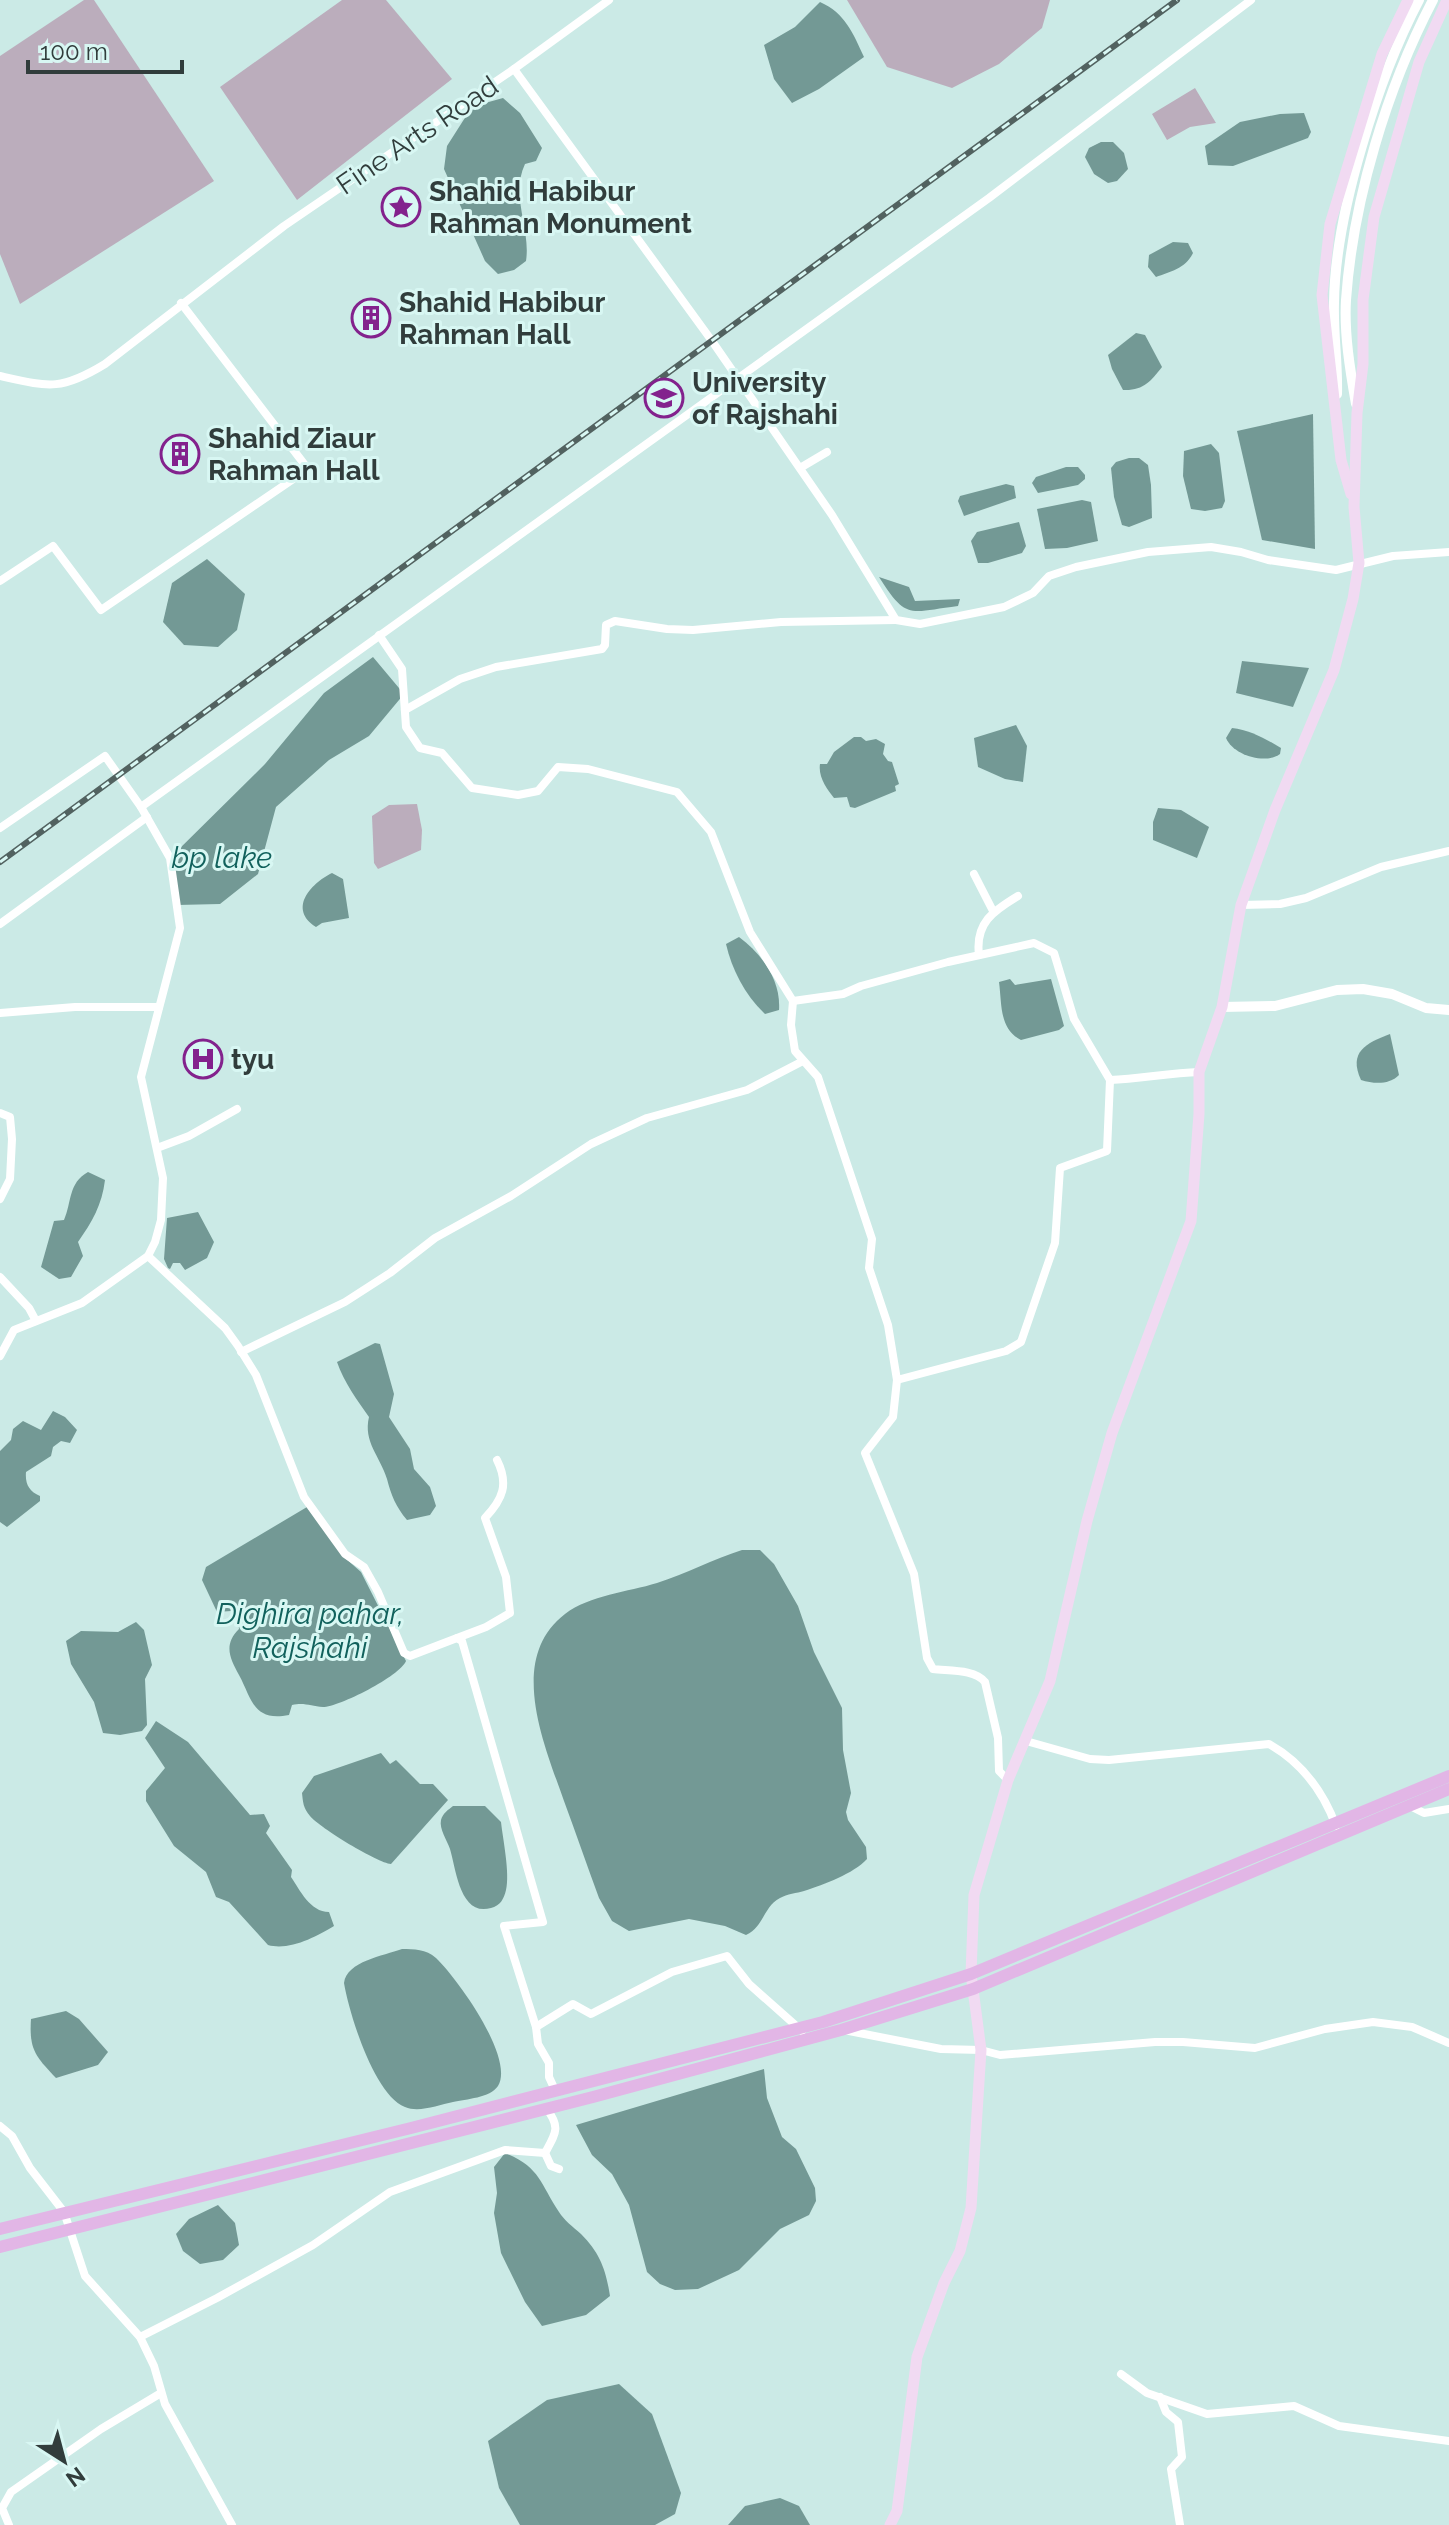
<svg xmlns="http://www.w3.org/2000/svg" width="1449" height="2525" viewBox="0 0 1449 2525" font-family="Raleway,sans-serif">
	<rect width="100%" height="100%" fill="#cbeae6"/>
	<g fill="#bbadbc">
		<polygon points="84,0 94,0 214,181 20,304 0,254 0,56"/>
		<polygon points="342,0 386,0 452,79 297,200 220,87"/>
		<polygon points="847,0 1050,0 1042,28 999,64 952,88 887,67"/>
		<polygon points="1195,88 1216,123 1190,127 1167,140 1152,114"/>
		<polygon points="417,804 422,830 421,850 378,869 374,863 372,816 389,805"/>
	</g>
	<g fill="#739995">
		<path d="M 820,2 C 845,13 853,33 864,57 L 819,89 L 792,103 L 774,79 L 764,45 L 795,27 Z"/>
		<path d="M 503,98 L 520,113 L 542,148 L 536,161 L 525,164 C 510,196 531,229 526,261 L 514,270 L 498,274 L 485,261 L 444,169 L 447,146 L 468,113 L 478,105 Z"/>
		<polygon points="1304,113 1311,132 1308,138 1233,166 1208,165 1205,146 1240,122 1280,114"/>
		<polygon points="1101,142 1113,142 1124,153 1128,169 1117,181 1108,183 1094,174 1085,157 1089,148"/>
		<path d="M 1173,242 L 1188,243 L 1193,253 C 1186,268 1170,272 1156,277 L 1148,267 L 1149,255 Z"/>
		<path d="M 1136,333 L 1145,335 L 1162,367 C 1151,381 1143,391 1123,390 L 1112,369 L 1108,355 Z"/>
		<polygon points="1313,414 1315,549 1262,540 1237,431"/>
		<polygon points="1211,444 1219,453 1225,501 1222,508 1205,511 1191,509 1183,476 1184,451"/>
		<polygon points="1129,458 1139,458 1148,465 1151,485 1152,518 1129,527 1122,525 1114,497 1111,468 1116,462"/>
		<polygon points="1066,467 1078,467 1085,475 1085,479 1078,485 1038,493 1032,483 1036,477"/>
		<polygon points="1006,484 1014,486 1016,498 964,516 958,501 960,496"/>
		<polygon points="1082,500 1091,502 1098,541 1067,548 1045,549 1037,509"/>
		<polygon points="1019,522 1026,546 1022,553 988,563 978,563 971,541 977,532"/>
		<polygon points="207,559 245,594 237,630 218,647 184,645 163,622 172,583"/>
		<path d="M 879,577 L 909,587 L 915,601 L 960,599 L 958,606 C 909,612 907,621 879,577 Z"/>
		<polygon points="373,657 404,694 369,736 329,760 276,807 258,874 220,904 177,905 170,858 265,764 324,693"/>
		<polygon points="1242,661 1309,668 1293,707 1236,693"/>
		<polygon points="1016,725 1027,746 1023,782 1005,779 978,767 974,738"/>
		<path d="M 1232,728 C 1250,730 1266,739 1281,748 L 1280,754 C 1265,765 1233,755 1226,738 Z"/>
		<path d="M 854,737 L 861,737 L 866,741 L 876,739 L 885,744 L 883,754 L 888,761 L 892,762 L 899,784 L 895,786 L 896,791 L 855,808 L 850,807 L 847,797 L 834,798 C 827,789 818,777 820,764 L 827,764 L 834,752 Z"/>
		<polygon points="1158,808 1181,810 1209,827 1197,858 1153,840 1153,822"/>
		<path d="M 332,873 L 343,879 L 349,918 L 322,923 L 316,927 C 288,909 310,884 332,873 Z"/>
		<path d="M 739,937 C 762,954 781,980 779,1010 L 765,1014 C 745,995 732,970 726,944 Z"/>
		<path d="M 1010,979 L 1015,985 L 1051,979 L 1064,1026 L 1059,1030 L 1021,1040 C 999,1029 1002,1004 999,982 Z"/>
		<path d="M 1390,1034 L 1399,1075 C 1389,1085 1374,1084 1361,1080 C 1348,1052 1366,1043 1390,1034 Z"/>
		<path d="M 88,1172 L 105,1180 C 102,1205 92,1222 78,1242 L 83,1256 L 71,1277 L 59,1279 L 41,1267 L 54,1221 L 64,1220 C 72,1202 68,1183 88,1172 Z"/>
		<polygon points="198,1212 214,1242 207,1258 185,1270 180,1263 173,1263 170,1269 168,1268 164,1259 167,1218"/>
		<path d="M 375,1343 L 380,1344 L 394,1394 L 389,1417 L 410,1449 L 414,1469 L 430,1487 L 436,1506 L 430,1515 L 407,1520 C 396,1507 391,1495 387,1479 C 380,1456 363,1442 369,1417 C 357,1400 344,1382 337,1362 Z"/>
		<path d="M 53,1411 L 65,1417 L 77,1430 L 70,1443 L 61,1441 L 53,1447 L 51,1456 L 26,1472 C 25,1484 29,1491 40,1496 L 40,1501 L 7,1527 L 0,1522 L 0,1451 L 11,1440 L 13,1429 L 23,1421 L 41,1430 Z"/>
		<path d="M 307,1507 L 344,1557 L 361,1572 L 406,1661 C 400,1676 339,1707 323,1707 C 311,1706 304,1702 292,1705 L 289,1715 C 253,1722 252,1699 239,1675 C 230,1658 223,1645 239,1629 L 238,1619 L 231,1611 L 217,1612 L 202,1580 L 206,1567 Z"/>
		<path d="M 742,1550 L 760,1550 L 774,1564 L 798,1606 L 814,1652 L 842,1708 L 843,1750 L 851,1793 L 846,1812 L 848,1820 L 866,1847 L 867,1859 C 853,1874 825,1884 804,1891 C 797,1893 787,1894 780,1898 C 763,1907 764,1927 746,1935 L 725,1926 L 689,1919 L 629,1931 L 612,1921 L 599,1898 C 587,1866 576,1833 564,1801 C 545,1746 506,1659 565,1614 C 590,1595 628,1592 657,1583 C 686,1574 713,1559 742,1550 Z"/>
		<polygon points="136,1622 144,1630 152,1665 145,1679 147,1725 142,1731 120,1735 103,1733 94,1702 71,1664 66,1641 81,1631 118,1632"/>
		<path d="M 156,1721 L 188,1742 L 250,1815 L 264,1814 L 270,1826 L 266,1833 L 292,1870 L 291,1877 C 300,1890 310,1912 329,1912 L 334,1926 C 316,1937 289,1951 268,1945 L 229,1902 L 216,1897 L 206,1872 L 174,1846 L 146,1801 L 146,1791 L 165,1768 L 145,1738 Z"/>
		<path d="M 381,1753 L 390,1764 L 396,1760 L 420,1784 L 433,1784 L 448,1800 L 391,1864 C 378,1863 320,1828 310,1816 C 303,1808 303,1802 302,1793 L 314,1776 Z"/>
		<path d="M 453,1806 L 485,1806 L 501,1822 C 503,1840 510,1873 506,1890 C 504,1899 500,1906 491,1908 C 460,1917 456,1869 450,1849 C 447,1840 439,1829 441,1820 C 443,1813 448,1810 453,1806 Z"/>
		<path d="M 402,1949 C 414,1949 426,1949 436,1958 C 457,1978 515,2058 498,2086 C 490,2098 466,2099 453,2102 C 438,2105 419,2113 405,2107 C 374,2095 349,2013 344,1983 C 347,1961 383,1956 402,1949 Z"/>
		<path d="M 66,2011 L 79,2019 L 108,2052 L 98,2065 L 56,2078 C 35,2056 29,2049 31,2019 Z"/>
		<polygon points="764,2069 767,2098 782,2137 796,2149 815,2188 816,2201 809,2215 780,2229 739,2270 698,2289 675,2290 660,2284 647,2272 629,2205 612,2174 592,2155 576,2125"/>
		<path d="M 505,2153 C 540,2167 540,2183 559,2212 C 564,2220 573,2227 581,2234 C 600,2253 606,2270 610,2296 L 586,2315 L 542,2326 L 525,2302 L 501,2253 L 494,2213 L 497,2193 L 494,2167 Z"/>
		<polygon points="218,2205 235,2223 239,2245 223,2260 200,2264 183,2251 176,2234 189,2219"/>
		<polygon points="619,2384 652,2414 681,2493 675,2514 655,2525 520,2525 499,2488 488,2441 547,2400"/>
		<polygon points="780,2498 799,2506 810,2525 728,2525 745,2506"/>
	</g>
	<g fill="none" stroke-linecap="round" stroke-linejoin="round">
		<g stroke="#fff" stroke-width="8">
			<polyline points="514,69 609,0"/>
			<path d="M 0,376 C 49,387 61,391 105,364 L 284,226 L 514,69 L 712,341 L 832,515 L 896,620 L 920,624 L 1004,607 L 1033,593 L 1049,576 L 1076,567 L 1148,552 L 1211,547 L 1241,552 L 1268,560 L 1336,570 L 1393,556 L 1449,552"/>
			<polyline points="800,468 827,452"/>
			<polyline points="0,581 53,546 101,610 308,469 181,303"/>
			<path d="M 379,635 L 402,669 L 406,727 L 420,748 L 442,753 L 472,788 L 518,795 L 538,791 L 558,767 L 588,769 L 677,792 L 711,832 L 750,932 L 793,1001 L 843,994 L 861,986 L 948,962 L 1034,943 L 1054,953 L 1074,1019 L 1110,1080 C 1140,1079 1168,1073 1199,1072"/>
			<polyline points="405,710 460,679 496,667 602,649 605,645 606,625 615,621 667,629 693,630 781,622 896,620"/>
			<polyline points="141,807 989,198 1251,0"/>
			<polyline points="0,828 105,756 141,807 170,858 180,928 141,1077 163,1178 161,1220 155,1242 148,1256 82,1303 14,1330 0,1356"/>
			<polyline points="974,874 993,911"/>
			<polyline points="1241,905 1280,904 1306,898 1381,867 1449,851"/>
			<polyline points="0,924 147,817"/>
			<path d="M 979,955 C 975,923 993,911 1018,896"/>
			<polyline points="793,1001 791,1025 795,1051 818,1077 872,1239 869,1268 888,1325 897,1380 1006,1351 1021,1342 1055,1243 1060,1168 1107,1151 1110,1080"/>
			<polyline points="0,1013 75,1007 159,1007"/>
			<polyline points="0,1113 10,1117 12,1139 10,1179 0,1199"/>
			<polyline points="157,1148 189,1136 237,1109"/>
			<polyline points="148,1256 225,1328 238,1346 256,1375 304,1497 345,1554 364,1567 378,1592 404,1653 410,1656 457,1638 462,1641 543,1922 504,1926 536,2027"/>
			<polyline points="0,1277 29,1308 36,1321"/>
			<polyline points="241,1352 345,1302 390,1273 435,1238 511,1196 591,1144 647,1118 747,1090 803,1061"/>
			<path d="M 897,1380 L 893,1417 L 865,1453 L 914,1574 L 927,1658 L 933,1669 C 949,1671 975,1669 985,1682 L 998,1738 L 999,1771 L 1008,1780"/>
			<path d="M 457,1638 L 486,1627 L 510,1613 L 506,1577 L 485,1518 C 503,1499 509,1484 497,1460"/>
			<path d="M 1026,1741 L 1090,1759 L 1109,1760 L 1269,1744 C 1301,1762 1323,1791 1336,1826"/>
			<polyline points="1410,1806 1424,1813 1449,1809"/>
			<polyline points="844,2030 941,2049 981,2050 1000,2055 1155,2042 1183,2042 1255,2048 1325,2029 1373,2022 1412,2027 1449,2043"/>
			<polyline points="555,2090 549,2077 549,2063 538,2044 536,2027 573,2004 591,2014 672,1972 727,1956 749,1984 802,2031"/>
			<polyline points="0,2126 12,2136 30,2168 64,2212 85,2276 140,2337 154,2366 165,2404 232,2525"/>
			<polyline points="545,2153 551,2166 559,2169"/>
			<path d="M 140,2337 L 217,2298 L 313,2245 L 390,2192 L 505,2150 L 545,2153 C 556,2133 561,2127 546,2108"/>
			<polyline points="1121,2374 1147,2393 1207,2414 1294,2406 1339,2426 1449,2441"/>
			<polyline points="1160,2397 1166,2412 1178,2422 1182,2457 1171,2469 1180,2525"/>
			<polyline points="9,2525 2,2508 11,2492 101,2429 161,2393"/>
		</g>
		<g stroke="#fff" stroke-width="10">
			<path d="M 1337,394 C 1338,364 1333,333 1334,303 C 1335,214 1378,78 1419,0"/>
			<path d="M 1356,404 C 1350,370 1344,333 1346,300 C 1353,200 1387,88 1433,0"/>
			<polyline points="1222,1007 1275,1006 1337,990 1363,989 1392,994 1426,1008 1449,1010"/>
		</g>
		<g stroke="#f1daf2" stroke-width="11">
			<polyline points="1351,494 1341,460 1322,295 1330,224 1382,54 1408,0"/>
			<polyline points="890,2525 897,2511 917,2357 944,2283 960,2251 971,2208 981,2050 971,1974 974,1895 1008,1780 1050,1681 1087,1521 1112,1433 1191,1221 1199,1114 1199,1072 1222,1007 1241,905 1275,810 1334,670 1353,599 1359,563 1354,507 1357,413 1363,364 1363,300 1374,217 1419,62 1447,0"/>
		</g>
		<g stroke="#e2b6e6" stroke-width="12">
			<polyline points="0,2229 411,2128 823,2022 971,1974 1449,1776"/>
			<polyline points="0,2247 593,2097 841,2030 973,1989 1449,1789"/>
		</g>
		<defs>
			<polyline id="rail" points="0,862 1177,0"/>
		</defs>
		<use href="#rail" stroke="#526260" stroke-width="6"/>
		<use href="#rail" stroke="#d8f7f3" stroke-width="3" stroke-dasharray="9" stroke-linecap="butt"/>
	</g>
	<defs>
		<symbol id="sight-ring" viewBox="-11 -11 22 22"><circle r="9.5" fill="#d8f7f3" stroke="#83228d" stroke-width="1.5"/><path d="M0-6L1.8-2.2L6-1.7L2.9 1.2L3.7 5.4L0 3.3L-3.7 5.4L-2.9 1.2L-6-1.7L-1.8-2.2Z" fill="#83228d"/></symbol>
		<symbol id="building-ring" viewBox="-11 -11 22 22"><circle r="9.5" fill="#d8f7f3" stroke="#83228d" stroke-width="1.5"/><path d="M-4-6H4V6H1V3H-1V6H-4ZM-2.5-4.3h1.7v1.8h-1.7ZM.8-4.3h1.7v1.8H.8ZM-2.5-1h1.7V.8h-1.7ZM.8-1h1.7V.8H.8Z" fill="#83228d"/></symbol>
		<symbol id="university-ring" viewBox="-11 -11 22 22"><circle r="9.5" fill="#d8f7f3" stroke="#83228d" stroke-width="1.5"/><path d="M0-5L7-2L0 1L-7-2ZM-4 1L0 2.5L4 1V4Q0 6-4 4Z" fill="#83228d"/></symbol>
		<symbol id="hospital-ring" viewBox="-11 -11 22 22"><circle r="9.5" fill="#d8f7f3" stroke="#83228d" stroke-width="1.5"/><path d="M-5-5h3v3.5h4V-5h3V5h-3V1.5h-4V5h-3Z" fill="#83228d"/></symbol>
	</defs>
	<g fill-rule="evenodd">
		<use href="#sight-ring" x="379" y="185" width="44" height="44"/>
		<use href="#building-ring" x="349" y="296" width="44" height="44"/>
		<use href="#university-ring" x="642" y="376" width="44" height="44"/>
		<use href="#building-ring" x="158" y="432" width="44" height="44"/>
		<use href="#hospital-ring" x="181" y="1037" width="44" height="44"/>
	</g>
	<g text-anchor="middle" stroke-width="6" stroke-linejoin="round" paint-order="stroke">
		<g font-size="28" fill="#313d3c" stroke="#d8f7f3">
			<text transform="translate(417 135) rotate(-34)" y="10">Fine Arts Road</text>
		</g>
		<g font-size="28" font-weight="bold" fill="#313d3c" stroke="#d8f7f3" text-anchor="start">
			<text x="429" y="201">Shahid Habibur<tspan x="429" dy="32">Rahman Monument</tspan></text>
			<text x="399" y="312">Shahid Habibur<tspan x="399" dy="32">Rahman Hall</tspan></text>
			<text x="692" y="392">University<tspan x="692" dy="32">of Rajshahi</tspan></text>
			<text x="208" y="448">Shahid Ziaur<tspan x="208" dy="32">Rahman Hall</tspan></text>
			<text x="231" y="1069">tyu</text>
		</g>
		<g font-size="30" font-style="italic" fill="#11615c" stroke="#d8f7f3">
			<text x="222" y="868">bp lake</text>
			<text x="310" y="1624">Dighira pahar,<tspan x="310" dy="34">Rajshahi</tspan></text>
		</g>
	</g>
	<g transform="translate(64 2461) rotate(144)" stroke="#d8f7f3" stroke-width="6" paint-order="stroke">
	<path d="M0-6L14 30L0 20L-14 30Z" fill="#313d3c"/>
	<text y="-12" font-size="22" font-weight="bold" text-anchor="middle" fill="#313d3c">N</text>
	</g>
	<path d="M28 60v12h154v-12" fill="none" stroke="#313d3c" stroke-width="4"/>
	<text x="40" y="60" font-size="24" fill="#313d3c" stroke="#d8f7f3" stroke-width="6" paint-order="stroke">100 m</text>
</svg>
